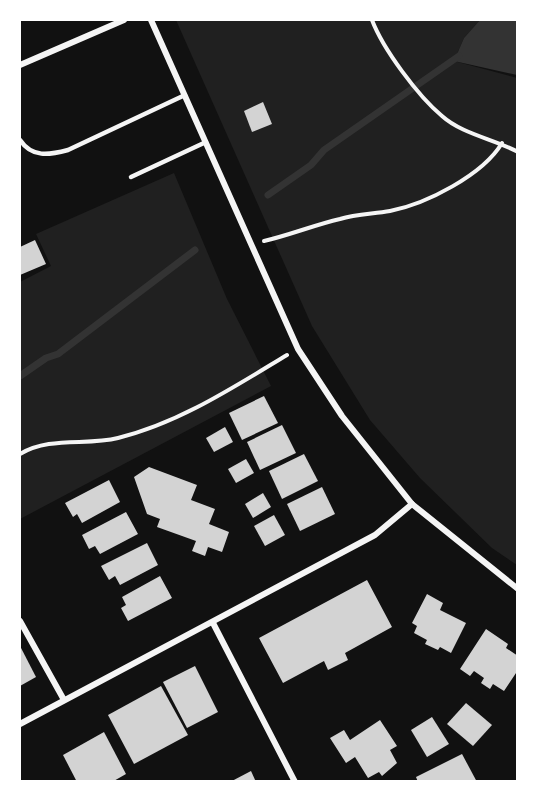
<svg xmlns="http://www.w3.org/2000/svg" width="537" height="801" viewBox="0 0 537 801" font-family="'Golos Text',sans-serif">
	<rect width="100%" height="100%" fill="#111"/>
	<g fill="#202020">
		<polygon points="176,20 480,20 464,38 454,61 517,78 517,565 492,548 420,478 370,420 312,326"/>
		<polygon points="174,173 227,299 271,386 20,519 20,282 51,266 36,234"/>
	</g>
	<polygon fill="#333" points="480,20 517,20 517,75 454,61 464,38"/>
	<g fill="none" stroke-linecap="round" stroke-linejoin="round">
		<g stroke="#333" stroke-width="7">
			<polyline points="268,195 311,165 324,150 459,56"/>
			<polyline points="20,376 46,358 58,354 195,250"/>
		</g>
	</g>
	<g fill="#d3d3d3">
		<polygon points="263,102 272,124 252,132 244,111"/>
		<polygon points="35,240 46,264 20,275 20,247"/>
		<polygon points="264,396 278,423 242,440 229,413"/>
		<polygon points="282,425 296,453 260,470 247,442"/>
		<polygon points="225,427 233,442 214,452 206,438"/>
		<polygon points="304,454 318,481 282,499 269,471"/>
		<polygon points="246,459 254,473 236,483 228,469"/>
		<polygon points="149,467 197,485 191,500 215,509 209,524 229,532 222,552 208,547 205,556 192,551 196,541 157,527 160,519 147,514 134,477"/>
		<polygon points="109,480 120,502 82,523 77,514 73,517 65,503"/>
		<polygon points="322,487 335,514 300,531 287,504"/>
		<polygon points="263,493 271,507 253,518 245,504"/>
		<polygon points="126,512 138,534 100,554 95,546 89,549 82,535"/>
		<polygon points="274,515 285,535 265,546 254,526"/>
		<polygon points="147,543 158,565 120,585 115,576 109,580 101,566"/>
		<polygon points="160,576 172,598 128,621 121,608 126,605 122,597"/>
		<polygon points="367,580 392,627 345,653 348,660 328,670 324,661 283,683 259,638"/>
		<polygon points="427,594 443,603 440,610 466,623 451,653 440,647 438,650 425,644 427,640 414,633 417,626 412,623"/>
		<polygon points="486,629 508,644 506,648 518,656 518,670 504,691 493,684 490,689 481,683 484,678 474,671 470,676 460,669"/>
		<polygon points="20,646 36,677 20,686"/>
		<polygon points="195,666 218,712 187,728 163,682"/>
		<polygon points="161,686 188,735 134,764 108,715"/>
		<polygon points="466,703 492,725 473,746 447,724"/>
		<polygon points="432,717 449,744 427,757 411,730"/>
		<polygon points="380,720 397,746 390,750 397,763 382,776 379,772 368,778 355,757 346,763 330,738 344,730 350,740"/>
		<polygon points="104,732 126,774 112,782 77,782 63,755"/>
		<polygon points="462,754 477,782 418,782 416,777"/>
		<polygon points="251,771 256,782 230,782"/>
	</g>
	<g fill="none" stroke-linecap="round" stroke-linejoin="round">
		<g stroke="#f5f5f5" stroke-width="4">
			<path d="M 372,20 C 383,49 418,96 442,116 C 462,134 494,139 518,152"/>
			<path d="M 264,241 C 290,235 314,225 340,219 C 356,214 373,214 390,211 C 426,204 483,175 502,143"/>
			<path d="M 20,454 C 50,436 86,446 118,438 C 179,423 234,387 287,355"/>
		</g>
		<g stroke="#f5f5f5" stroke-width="4.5">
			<path d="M 20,140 C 32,158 49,155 68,150 L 185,95"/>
			<polyline points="131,177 206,142"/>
		</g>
		<g stroke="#f5f5f5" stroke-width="6">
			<polyline points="151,20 298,349 342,416 412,504 518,589"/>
			<polyline points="20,65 124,20"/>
			<polyline points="20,621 64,700"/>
			<polyline points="213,623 295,782"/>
			<polyline points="20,724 375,535 412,504"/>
		</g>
	</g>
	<rect width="537" height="801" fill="none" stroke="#ffffff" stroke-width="42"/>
</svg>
